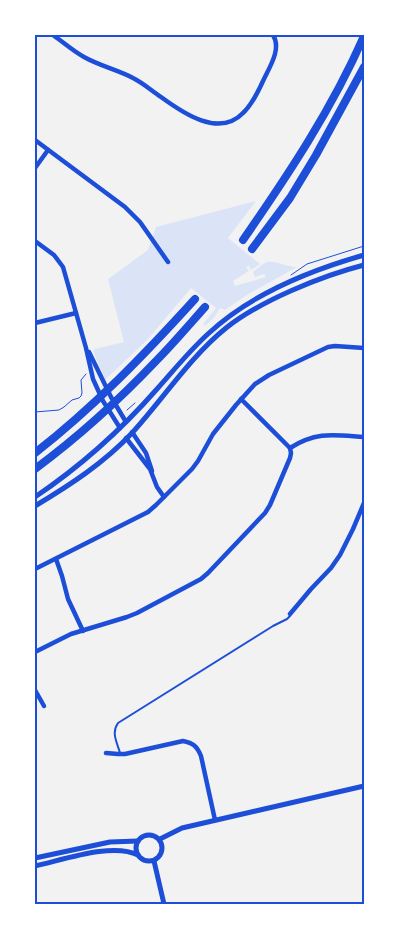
<svg xmlns="http://www.w3.org/2000/svg" width="399" height="939" viewBox="0 0 399 939" font-family="'Varela Round',sans-serif">
	<rect width="100%" height="100%" fill="#f2f2f2"/>
	<path fill="#dbe4f7" d="M 256,201 L 228,238 L 260,264 L 251,270 L 249,266 L 246,267 L 249,271 L 233,281 L 235,286 L 266,277 L 264,274 L 255,277 L 253,272 C 257,269 262,264 267,262 C 275,260 288,267 297,267 L 247,295 L 225,310 L 220,308 L 214,318 L 205,326 L 203,324 L 216,308 L 191,288 L 148,339 L 105,380 L 93,351 L 95,349 L 124,342 L 108,279 L 148,250 L 156,227 Z"/>
	<g fill="none" stroke-linecap="round" stroke-linejoin="round">
		<g stroke="#1d4ed8" stroke-width="1">
			<polyline points="291,275 307,264 364,246"/>
			<polyline points="127,410 135,403"/>
			<polyline points="35,412 59,410 64,407 72,400 79,398 81,396 82,393 81,380 86,374"/>
		</g>
		<path stroke="#1d4ed8" stroke-width="2" d="M 120,753 C 117,742 111,733 118,723 L 273,626 L 287,619 L 290,616"/>
		<g stroke="#1d4ed8" stroke-width="4.5">
			<path d="M 53,35 C 63,42 73,51 84,57 C 100,66 118,70 133,78 C 143,83 152,91 161,97 C 183,113 219,138 243,113 C 252,105 258,92 263,81 C 269,68 282,49 273,35"/>
			<polyline points="35,140 125,207 140,222 168,262"/>
			<polyline points="35,168 48,150"/>
			<polyline points="35,241 54,255 63,267 86,348 93,379 103,401 120,428"/>
			<polyline points="35,323 76,313"/>
			<polyline points="89,352 111,397 126,422"/>
			<polyline points="241,399 290,448"/>
			<polyline points="132,432 146,453 152,471"/>
			<polyline points="126,438 150,469 157,487 164,497"/>
			<path d="M 290,448 C 317,431 334,435 364,437"/>
			<polyline points="56,559 62,576 68,599 83,631"/>
			<polyline points="35,569 148,512 156,505 192,469 198,461 213,434 236,405 255,384 269,375 328,347 335,346 364,348"/>
			<polyline points="290,614 311,589 331,568 340,555 353,529 364,503"/>
			<polyline points="35,652 71,634 127,617 137,613 201,579 208,573 265,513 270,505 290,458 291,453 290,448"/>
			<polyline points="35,690 44,706"/>
			<path d="M 106,753 L 118,754 L 125,754 L 183,741 C 193,743 197,746 201,756 L 215,820"/>
		</g>
		<g stroke="#1d4ed8" stroke-width="5">
			<path d="M 35,497 C 81,466 121,430 157,389 C 174,370 190,350 209,333 C 250,295 311,270 364,255"/>
			<path d="M 35,506 C 70,485 104,463 132,433 C 163,399 190,357 226,328 C 260,301 321,276 364,265"/>
			<circle cx="149" cy="848" r="13"/>
			<polyline points="160,839 182,828 364,786"/>
			<polyline points="35,858 110,842 138,841"/>
			<polyline points="154,861 164,904"/>
			<path d="M 35,866 C 63,860 112,842 138,855"/>
		</g>
		<g stroke="#1d4ed8" stroke-width="8">
			<path d="M 243,240 C 288,175 332,109 364,36"/>
			<polyline points="252,249 290,198 316,155 364,67"/>
			<path d="M 35,453 C 94,407 145,354 195,299"/>
			<path d="M 35,469 C 78,437 119,400 156,361 C 173,344 189,325 205,307"/>
		</g>
	</g>
	<rect width="399" height="939" fill="none" stroke="#ffffff" stroke-width="72"/>
	<rect x="36" y="36" width="327" height="867" fill="none" stroke="#1d4ed8" stroke-width="2"/>
</svg>
